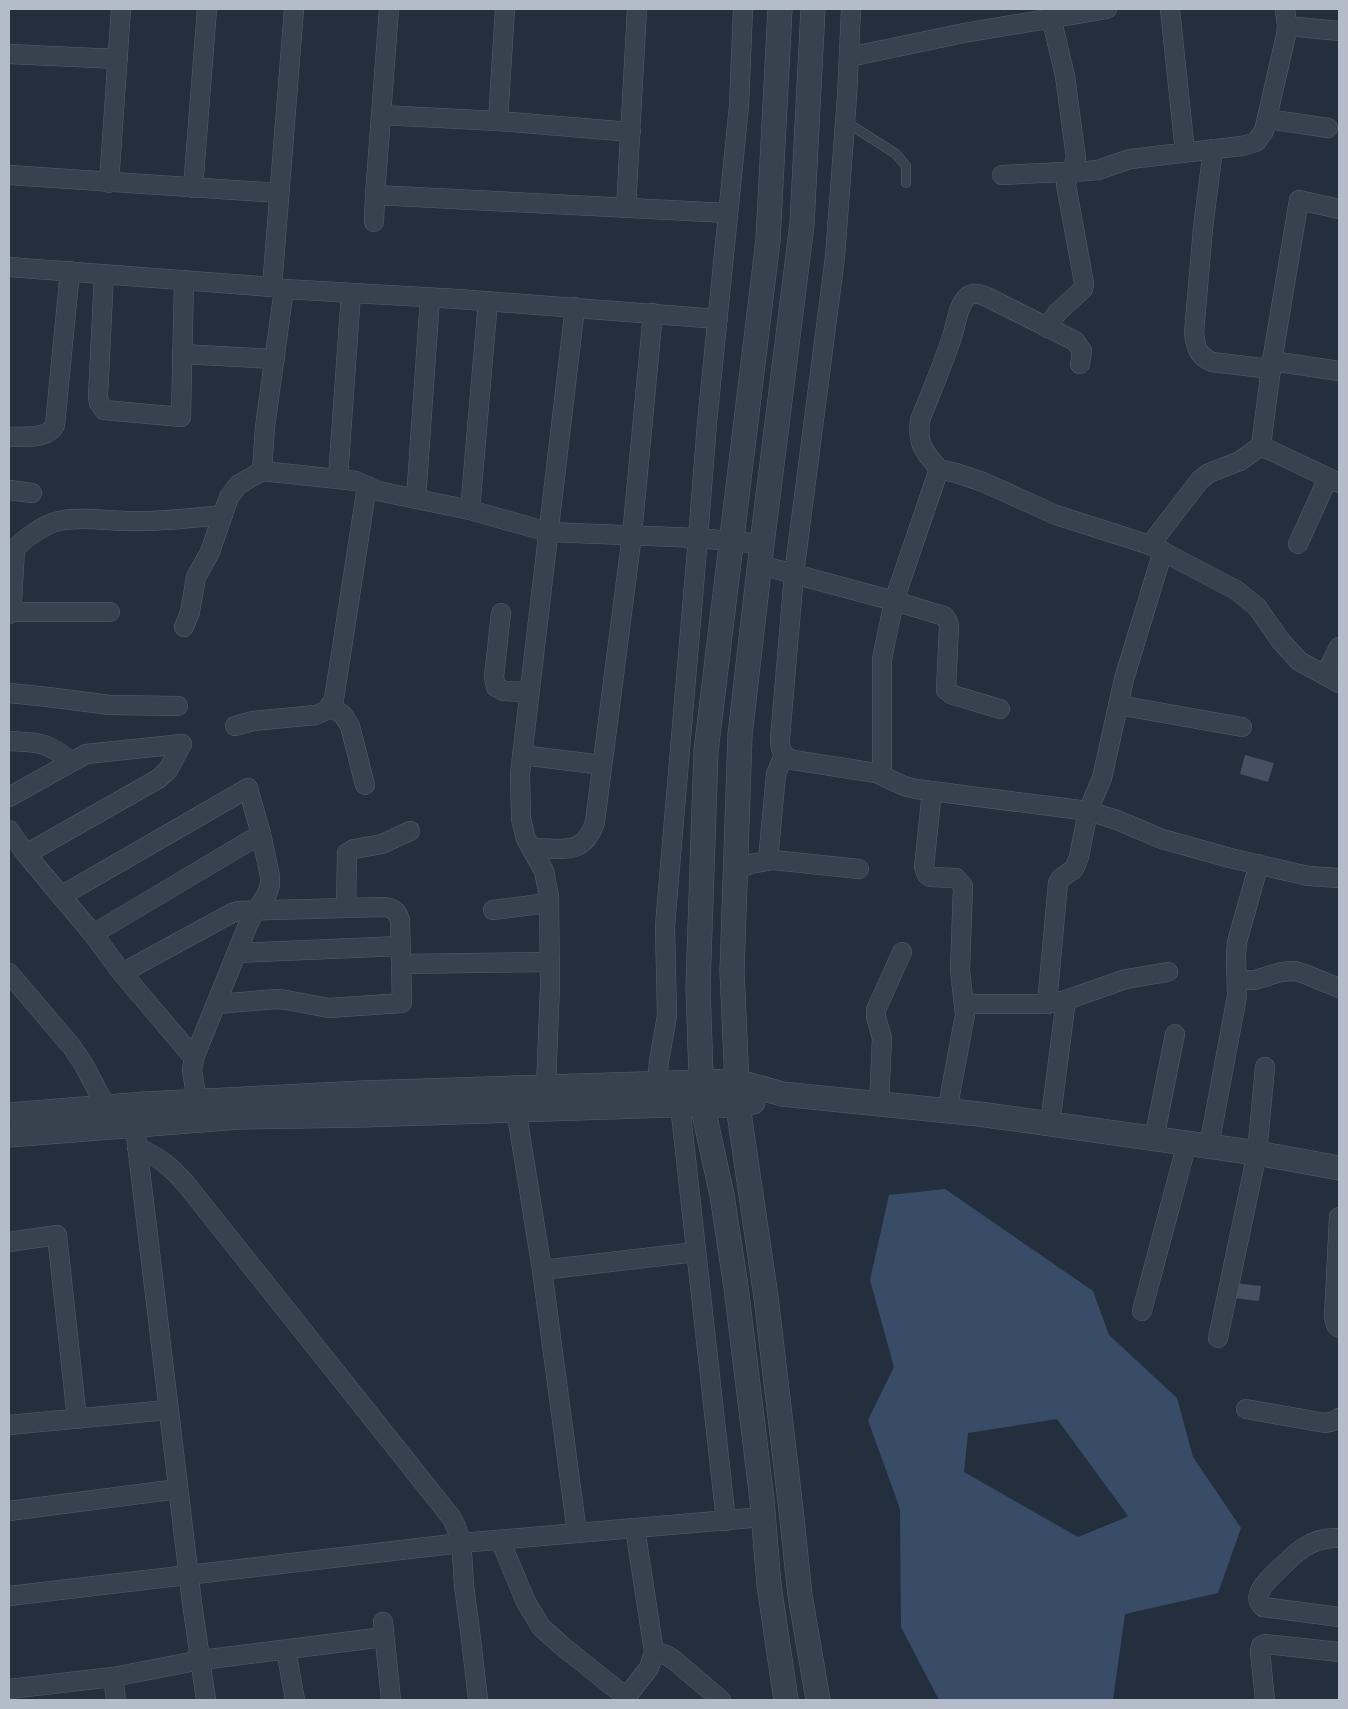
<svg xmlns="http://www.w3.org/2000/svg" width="1348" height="1709" viewBox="0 0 1348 1709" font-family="Poppins,sans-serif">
	<rect width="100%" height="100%" fill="#242f3e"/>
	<path fill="#394c67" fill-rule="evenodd" d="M 945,1189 L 1093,1291 L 1109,1335 L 1177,1398 L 1193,1457 L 1241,1528 L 1218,1593 L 1125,1614 L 1113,1700 L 939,1700 L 901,1627 L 900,1509 L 868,1420 L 894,1367 L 870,1280 L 889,1195 ZM 1057,1419 L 1128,1516 L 1127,1517 L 1078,1537 L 964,1472 L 968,1433 Z"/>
	<g fill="#455162">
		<polygon points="1245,755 1274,763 1268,782 1240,774"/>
		<polygon points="1235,1283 1261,1286 1259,1301 1234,1298"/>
	</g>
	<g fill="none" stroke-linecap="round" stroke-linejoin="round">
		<defs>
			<polyline id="service" points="846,122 896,154 906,166 906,183"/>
			<g id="minor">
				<polyline points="743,9 739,106 707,423 698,538 762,544"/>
				<polyline points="851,9 847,96 835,257 794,574 894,601 939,469 956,473 983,482 1056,515 1150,545 1236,590 1257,607 1280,640 1299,661 1339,683"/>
				<polyline points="1170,9 1185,152"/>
				<polyline points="1287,26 1339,31"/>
				<polyline points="9,54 118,59"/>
				<polyline points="849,57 964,33 1107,9"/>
				<polyline points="381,115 498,121 631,132"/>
				<polyline points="1267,119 1328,128"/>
				<polyline points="498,121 505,9"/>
				<path d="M 1213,149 L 1203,228 L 1194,333 C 1196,348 1198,356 1212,362 L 1271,369"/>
				<polyline points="9,175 279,193"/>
				<polyline points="1002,175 1087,171 1098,170 1130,159 1242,146 1256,142 1264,131 1286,35 1287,26 1285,9"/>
				<polyline points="109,183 121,9"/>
				<polyline points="193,188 207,9"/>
				<polyline points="375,195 389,9"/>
				<polyline points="626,208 637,9"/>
				<polyline points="374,222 375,195 728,213"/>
				<polyline points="9,267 272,287 294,9"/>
				<polyline points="104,274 98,396 99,403 104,410 181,417 184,280"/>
				<polyline points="272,287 284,289 265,427 262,471 356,481 378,491 470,510 548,532 698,538 667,902 665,927 667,1016 659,1061 657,1083"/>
				<polyline points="284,289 458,299 718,319"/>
				<polyline points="1047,328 1057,313 1083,289 1084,283 1066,185 1068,172 1074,165 1076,158 1065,76 1051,17"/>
				<polyline points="182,354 275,359"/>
				<polyline points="1272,361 1339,371"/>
				<path d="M 9,437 C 23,436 48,440 55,425 L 70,271"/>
				<polyline points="1261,446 1339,483"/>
				<path d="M 939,469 C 924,452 917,444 920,420 C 931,392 943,365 952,337 C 956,325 958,305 967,297 C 973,292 978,294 985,296 L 1075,341 L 1082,351 L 1080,364"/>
				<polyline points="338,478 351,293"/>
				<polyline points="9,490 32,493"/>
				<polyline points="416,499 430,298"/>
				<polyline points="470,510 488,301"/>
				<polyline points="1298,544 1328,478"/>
				<polyline points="1150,545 1200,480 1209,473 1240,461 1261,446 1272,361 1299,200 1339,209"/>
				<path d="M 760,565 L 794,574 L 780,739 C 780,750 782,755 793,760 L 876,773 L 904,786 L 916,789 L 1088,811 L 1117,820 L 1162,839 L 1230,858 L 1308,876 L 1339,878"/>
				<polyline points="10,612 110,612"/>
				<polyline points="501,613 494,677 496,687 504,691 529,692"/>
				<path d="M 9,614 L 11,610 L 12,602 L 15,550 C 22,539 45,524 59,521 C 82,516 108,521 131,521 C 162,522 193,518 223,515"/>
				<polyline points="184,627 190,612 196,577 210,552 229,497 238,485 262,471"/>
				<polyline points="1325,675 1339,647"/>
				<polyline points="9,693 48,697 110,705 178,706"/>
				<polyline points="1118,705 1242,727"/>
				<polyline points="330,706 343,715 350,726 365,785"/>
				<polyline points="235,726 253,721 316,715 327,710 334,699 367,486"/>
				<path d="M 9,741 C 38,743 47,741 70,761"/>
				<polyline points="522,755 602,765"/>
				<polyline points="882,775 882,659 894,601 944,616 947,620 949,626 946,690 953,695 1000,709"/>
				<polyline points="932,791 924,867 927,875 930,877 956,878 963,886 960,970 965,1015 947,1111"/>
				<polyline points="9,797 86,754 182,744"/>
				<polyline points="9,830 26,854 93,934 122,973 194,1058"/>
				<path d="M 531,848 C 561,848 584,857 595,822 L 632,535 L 653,313"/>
				<polyline points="26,854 158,779 168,770 182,744"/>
				<polyline points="768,860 776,774 784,755"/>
				<polyline points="735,871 750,864 773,860 859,869"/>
				<polyline points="61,896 248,788 261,834 270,876 270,885 267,894 250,920 194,1058 192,1070 197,1102"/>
				<polyline points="346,908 347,853 354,849 382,844 410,831"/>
				<polyline points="493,910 549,903"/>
				<polyline points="93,934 261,834"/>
				<polyline points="237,953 400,946"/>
				<polyline points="401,964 550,962"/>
				<polyline points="9,973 72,1047 84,1065 106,1107"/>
				<path d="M 122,973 L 232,913 L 238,911 L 384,907 C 394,908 397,911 400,920 L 402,1003 L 329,1008 L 286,1000 L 276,999 L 217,1004"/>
				<polyline points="1237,980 1255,980 1281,972 1295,971 1305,974 1339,988"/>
				<polyline points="965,1004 1047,1004 1066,1000 1126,979 1168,972"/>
				<polyline points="1047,1004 1058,883 1061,878 1074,869 1079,857 1088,811 1102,778 1124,679 1163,551"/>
				<polyline points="546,1086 550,986 549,896 544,871 526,839 521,819 520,774 575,307"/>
				<polyline points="516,1096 516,1109 542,1270 577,1533"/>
				<polyline points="879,1104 882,1038 876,1017 876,1010 902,952"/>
				<polyline points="680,1105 726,1521"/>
				<polyline points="1050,1124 1066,1000"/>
				<polyline points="136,1136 192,1603 206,1700"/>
				<polyline points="1154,1139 1175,1034"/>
				<polyline points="1209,1146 1237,996 1236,956 1237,942 1259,864"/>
				<path d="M 137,1147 C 159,1157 170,1166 186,1184 L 451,1517 C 464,1538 462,1561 464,1585 C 469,1623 474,1662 478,1700"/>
				<polyline points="1339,1217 1334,1317 1336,1325 1339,1328"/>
				<polyline points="9,1242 57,1235 77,1419"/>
				<polyline points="542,1270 696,1252"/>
				<polyline points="1142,1311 1187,1143"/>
				<polyline points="1218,1338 1257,1153 1265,1067"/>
				<polyline points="1246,1409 1325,1423 1334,1421 1339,1418"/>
				<polyline points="9,1425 168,1410"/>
				<polyline points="9,1511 178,1489"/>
				<path d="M 1339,1538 C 1306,1536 1289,1560 1267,1581 C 1260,1589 1254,1599 1263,1607 L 1339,1617"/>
				<polyline points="500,1540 526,1602 541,1627 561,1645 626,1697"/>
				<polyline points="9,1596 461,1543 763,1517"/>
				<polyline points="383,1622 391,1700"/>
				<polyline points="286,1650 295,1700"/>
				<polyline points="654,1652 666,1655 674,1660 721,1700"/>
				<polyline points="113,1677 116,1700"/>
				<polyline points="9,1689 113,1677 201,1660 384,1637"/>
				<polyline points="624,1700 649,1668 654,1652 635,1528"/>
				<polyline points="1265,1700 1260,1651 1261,1646 1265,1644 1339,1652"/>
			</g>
			<g id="tertiary">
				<polyline points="780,9 768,240 706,751 698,987 702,1104 722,1195 736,1287 762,1500 769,1585 786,1700"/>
				<polyline points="813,9 802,224 762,544 740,735 732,971 738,1106 766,1297 791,1510 800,1595 818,1700"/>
				<polyline points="9,1115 145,1104 363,1093 736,1081 782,1094 979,1114 1257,1153 1339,1168"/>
				<polyline points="9,1135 239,1117 364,1115 702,1104 738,1106 753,1102"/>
			</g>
		</defs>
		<use href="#service" stroke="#565f6c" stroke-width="10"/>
		<use href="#minor" stroke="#565f6c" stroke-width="20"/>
		<use href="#tertiary" stroke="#565f6c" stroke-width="25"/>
		<use href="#service" stroke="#38414e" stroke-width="9"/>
		<use href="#minor" stroke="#38414e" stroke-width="19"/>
		<use href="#tertiary" stroke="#38414e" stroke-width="24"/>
	</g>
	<rect width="1348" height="1709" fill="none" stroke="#b4bcc9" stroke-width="20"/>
</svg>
